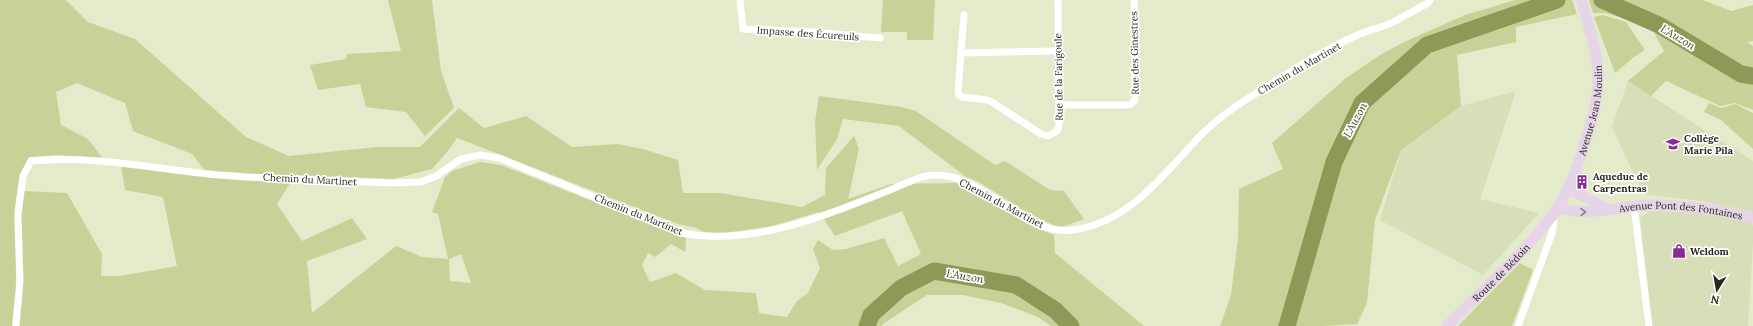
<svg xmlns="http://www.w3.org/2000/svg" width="1753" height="326" viewBox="0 0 1753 326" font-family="Lora,serif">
	<rect width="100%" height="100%" fill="#e4ebcb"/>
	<g fill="#d7deb8">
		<polygon points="1628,81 1753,161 1753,212 1701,201 1643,194 1612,127"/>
		<polygon points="1516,91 1480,199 1539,213 1483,275 1380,220 1401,150 1461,106"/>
		<polygon points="1649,211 1703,213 1752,223 1753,226 1753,243 1748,326 1652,326 1640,218"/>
	</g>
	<g fill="#c8d298" fill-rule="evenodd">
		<path d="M 0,0 L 66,0 L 88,22 L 135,39 L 246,137 L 289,156 L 377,147 L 420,147 L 459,108 L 484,128 L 526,116 L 572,147 L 617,144 L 643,149 L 678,160 L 683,193 L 721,193 L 802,207 L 825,195 L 826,168 L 854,136 L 859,149 L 848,199 L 891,184 L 956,183 L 997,206 L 1035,228 L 1054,235 L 1055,253 L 1144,326 L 1051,326 L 1038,317 L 1001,303 L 963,295 L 927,295 L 883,324 L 882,326 L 18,326 L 20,214 L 23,191 L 67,193 L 102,254 L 101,276 L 120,276 L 177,266 L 163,197 L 125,190 L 121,166 L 210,177 L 192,154 L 133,131 L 125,103 L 77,83 L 56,92 L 61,125 L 88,139 L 103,159 L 57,155 L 29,157 C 8,195 16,239 16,280 C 16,295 13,311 12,326 L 0,326 ZM 457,138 L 678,224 L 696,228 L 710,235 L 772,226 L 819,212 L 835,236 L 902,211 L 921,254 L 898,266 L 884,238 L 846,249 L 833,250 L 818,240 L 813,249 L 820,268 L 808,293 L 797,301 L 787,317 L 759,313 L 756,293 L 705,290 L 676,273 L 650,282 L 642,265 L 648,253 L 655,257 L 671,244 L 685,252 L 686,238 L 501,165 L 480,162 L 452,171 L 445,177 L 432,212 L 438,214 L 448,259 L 422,257 L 396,246 L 312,313 L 307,261 L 367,239 L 352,218 L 302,241 L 277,204 L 295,175 L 394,179 L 432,169 L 447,152 ZM 461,254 L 471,283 L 450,281 L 449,259 Z"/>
		<polygon points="388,0 432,0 441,71 454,108 425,136 406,112 366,107 360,84 318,90 310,65 346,59 347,54 401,51"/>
		<polygon points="883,0 935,0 933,40 907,40 907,32 881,32"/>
		<polygon points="1515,0 1572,0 1577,14 1516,27 1516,42 1457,55 1461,106 1401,150 1375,220 1367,303 1357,324 1324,326 1220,326 1231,295 1238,239 1239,189 1283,169 1272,143 1346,78 1380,55 1404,42 1465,15"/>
		<polygon points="1589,0 1703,0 1731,11 1753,5 1753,41 1747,42 1753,46 1753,110 1735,103 1720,106 1666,81 1651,96 1628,81 1664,51 1651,27 1605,13 1593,13"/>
		<polygon points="1603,15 1626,22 1645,50 1634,57 1615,73 1594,17"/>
		<polygon points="819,96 902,107 916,111 995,165 1005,161 1050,190 1064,191 1084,219 1059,228 1023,210 977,181 966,177 899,126 843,119 837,139 817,170 815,122"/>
		<polygon points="1709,103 1721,108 1735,104 1753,113 1753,149 1721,120 1704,112"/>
		<polygon points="1520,263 1533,270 1512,326 1458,326"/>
	</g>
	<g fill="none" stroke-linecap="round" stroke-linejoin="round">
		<g stroke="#8e9857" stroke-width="17">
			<polyline points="1602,0 1659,25 1741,74 1753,76"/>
			<polyline points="867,326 871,315 901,288 934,271 1016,285 1055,310 1071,326"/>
			<polyline points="1287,326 1334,162 1362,103 1427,45 1557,0"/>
		</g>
		<g stroke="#fff" stroke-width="7">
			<polyline points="740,0 743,29 811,32 880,38"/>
			<polyline points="964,15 958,91 959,95 962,97 987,100 992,102 1041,134 1048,136 1057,131 1059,126 1058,0"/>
			<polyline points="961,53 1058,51"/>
			<polyline points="1059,105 1130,105 1135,100 1134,0"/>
			<polyline points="1634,206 1649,326"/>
			<path d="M 16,326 L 20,281 L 18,214 L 23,176 L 31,161 C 90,155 150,168 209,174 C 270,180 331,180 392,183 L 421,182 L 436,176 L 461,159 L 480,155 L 499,158 L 682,233 C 744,245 810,222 867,199 C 880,194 893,189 906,183 C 912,181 919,177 926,176 C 980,166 1020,237 1073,230 C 1131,222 1164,173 1202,134 C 1227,110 1256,93 1285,75 C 1306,62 1328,48 1351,38 C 1362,32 1375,29 1387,25 C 1401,19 1414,10 1428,3 L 1430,0"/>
			<polyline points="1518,326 1552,233 1554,222 1552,216"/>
		</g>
		<g stroke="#e6d5e8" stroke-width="11">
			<polyline points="1568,188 1608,209"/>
			<path id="s1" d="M 1558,207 C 1583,218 1621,206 1649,205 C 1684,204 1719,210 1753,218"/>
			<path id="s2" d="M 1447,326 C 1482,291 1522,255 1552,216 C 1569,193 1579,163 1587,136 C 1593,117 1599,94 1598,74 C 1597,49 1588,24 1581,0"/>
		</g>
	</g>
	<defs><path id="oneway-chevron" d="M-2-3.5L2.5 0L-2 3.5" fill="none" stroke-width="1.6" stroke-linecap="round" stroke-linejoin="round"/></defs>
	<use stroke="#867f83" href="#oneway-chevron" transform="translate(1583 212) rotate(-1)"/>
	<defs>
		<symbol id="school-bare" viewBox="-9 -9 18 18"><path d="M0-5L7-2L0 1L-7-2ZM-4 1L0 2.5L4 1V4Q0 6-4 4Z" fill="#8a2b95" stroke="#fff" stroke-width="2.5" paint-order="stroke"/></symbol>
		<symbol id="building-bare" viewBox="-9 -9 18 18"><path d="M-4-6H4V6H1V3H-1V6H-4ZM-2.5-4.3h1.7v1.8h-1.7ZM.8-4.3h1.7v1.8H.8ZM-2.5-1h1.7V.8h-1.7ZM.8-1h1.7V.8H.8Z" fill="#8a2b95" stroke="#fff" stroke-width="2.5" paint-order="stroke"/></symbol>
		<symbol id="shop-bare" viewBox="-9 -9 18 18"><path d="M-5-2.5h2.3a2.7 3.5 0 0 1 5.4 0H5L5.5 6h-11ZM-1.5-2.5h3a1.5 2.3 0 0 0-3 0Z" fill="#8a2b95" stroke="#fff" stroke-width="2.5" paint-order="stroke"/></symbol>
	</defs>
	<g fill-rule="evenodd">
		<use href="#school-bare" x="1663" y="134" width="20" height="20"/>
		<use href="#building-bare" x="1572" y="172" width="20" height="20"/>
		<use href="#shop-bare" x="1669" y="241" width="20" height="20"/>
	</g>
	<g text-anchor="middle" stroke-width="3.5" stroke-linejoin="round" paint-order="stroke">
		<g font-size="10" fill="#27291e" stroke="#fff">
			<text transform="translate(808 33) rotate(4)" y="4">Impasse des Écureuils</text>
			<text transform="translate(1134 53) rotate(-91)" y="4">Rue des Ginestres</text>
			<text transform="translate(1299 68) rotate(-30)" y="4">Chemin du Martinet</text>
			<text transform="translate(1058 77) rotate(-91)" y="4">Rue de la Farigoule</text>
			<text dy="4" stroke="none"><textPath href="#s2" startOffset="266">Avenue Jean Moulin</textPath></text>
			<text transform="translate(310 179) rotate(3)" y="4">Chemin du Martinet</text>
			<text transform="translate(1002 203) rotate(28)" y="4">Chemin du Martinet</text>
			<text dy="4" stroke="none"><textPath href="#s1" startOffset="124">Avenue Pont des Fontaines</textPath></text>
			<text transform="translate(639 214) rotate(22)" y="4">Chemin du Martinet</text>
			<text dy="4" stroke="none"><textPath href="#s2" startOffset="76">Route de Bédoin</textPath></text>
		</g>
		<g font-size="10" font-weight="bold" fill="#27291e" stroke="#fff" text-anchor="start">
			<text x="1684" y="142">Collège<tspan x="1684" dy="12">Marie Pila</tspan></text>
			<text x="1593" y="180">Aqueduc de<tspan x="1593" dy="12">Carpentras</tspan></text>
			<text x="1690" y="255">Weldom</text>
		</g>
		<g font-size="11" font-style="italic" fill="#454c1a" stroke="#fff">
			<text transform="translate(1678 37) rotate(31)" y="4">L'Auzon</text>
			<text transform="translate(1355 120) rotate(-62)" y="4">L'Auzon</text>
			<text transform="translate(965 276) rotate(10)" y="4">L'Auzon</text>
		</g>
	</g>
	<g transform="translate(1717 290) rotate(191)" stroke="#ffffff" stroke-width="3" paint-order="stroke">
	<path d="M0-3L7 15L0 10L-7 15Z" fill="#27291e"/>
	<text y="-6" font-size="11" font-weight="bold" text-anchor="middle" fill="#27291e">N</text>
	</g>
</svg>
